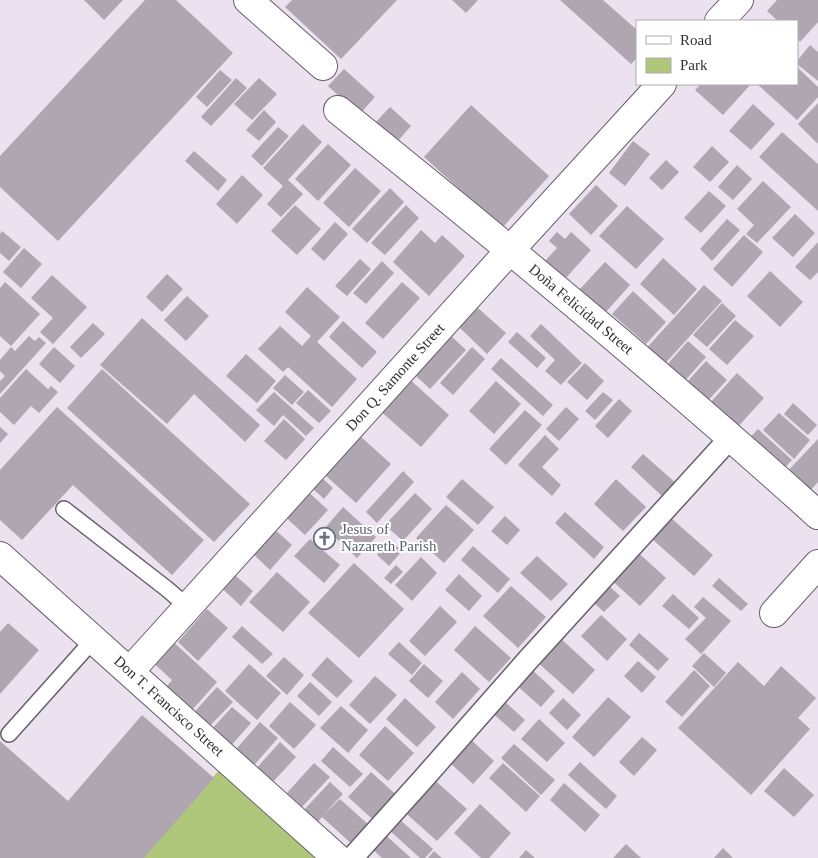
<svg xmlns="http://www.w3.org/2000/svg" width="818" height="858" viewBox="0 0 818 858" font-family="Georgia,serif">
	<rect width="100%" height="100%" fill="#ebe1ef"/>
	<polygon fill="#afc77b" points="221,768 319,858 141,858"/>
	<g fill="#afa6b2">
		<polygon points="84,0 123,0 104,20"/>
		<polygon points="145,0 176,0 233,53 58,241 0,187 0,156"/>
		<polygon points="292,0 397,0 341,59 285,7"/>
		<polygon points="452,0 478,0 466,13"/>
		<polygon points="560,0 603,0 637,30 637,58 631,64"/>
		<polygon points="777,0 818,0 818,22 800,42 797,38 797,21 778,21 767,11"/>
		<polygon points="810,45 818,52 818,81 797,64 797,61"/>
		<polygon points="797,67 818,87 818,97 797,120 757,84 797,84"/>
		<polygon points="344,69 375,97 359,115 328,86"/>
		<polygon points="220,70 232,80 207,107 196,97"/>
		<polygon points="236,78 247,88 211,126 201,117"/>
		<polygon points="259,78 277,94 252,120 234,104"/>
		<polygon points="701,84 751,84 723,115 695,90"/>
		<polygon points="818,103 818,144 798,124"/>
		<polygon points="753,104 775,124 751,150 729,131"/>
		<polygon points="471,105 549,176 502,228 424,157"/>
		<polygon points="390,107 411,126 397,142 375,123"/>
		<polygon points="264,110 276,122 259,141 246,130"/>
		<polygon points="303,124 322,142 288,180 303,194 281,217 267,204 283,186 263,168"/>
		<polygon points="278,127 289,136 262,166 251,156"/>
		<polygon points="782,132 818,164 818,211 759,157"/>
		<polygon points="633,141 650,154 625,186 609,173"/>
		<polygon points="328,144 351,165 318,201 295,179"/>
		<polygon points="712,146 729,162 710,182 693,167"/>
		<polygon points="194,151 227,180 218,191 185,161"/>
		<polygon points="666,160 679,172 662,190 649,178"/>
		<polygon points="737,165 752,179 733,200 718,187"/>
		<polygon points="355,168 381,191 349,227 323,203"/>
		<polygon points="242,175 263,195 237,224 216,204"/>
		<polygon points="763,181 791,207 757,243 746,234 754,225 737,209"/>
		<polygon points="596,185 618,206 591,235 569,214"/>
		<polygon points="390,188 404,202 367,243 352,229"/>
		<polygon points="709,191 726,206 701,233 684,218"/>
		<polygon points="295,205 321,229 297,255 271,231"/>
		<polygon points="406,205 419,218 385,255 371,243"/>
		<polygon points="627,206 664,239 636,269 599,236"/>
		<polygon points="795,214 815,233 793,257 772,238"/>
		<polygon points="727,219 740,230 712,261 700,249"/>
		<polygon points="335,222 348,234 324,261 311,249"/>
		<polygon points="421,230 435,243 442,235 465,256 429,296 393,262"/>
		<polygon points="2,231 21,247 9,261 0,253 0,234"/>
		<polygon points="557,232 565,239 571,232 591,250 565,279 545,261 557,248 549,241"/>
		<polygon points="744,235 763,252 732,287 713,269"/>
		<polygon points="818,242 818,272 810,280 795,267"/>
		<polygon points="24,248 42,264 21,288 3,272"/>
		<polygon points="663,258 697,289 674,315 640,284"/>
		<polygon points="360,259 371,269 347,296 335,286"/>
		<polygon points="382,261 394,273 366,304 353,293"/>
		<polygon points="605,262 630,285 605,313 580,289"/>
		<polygon points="770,271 803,302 780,327 747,296"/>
		<polygon points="167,274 183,289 162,312 146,297"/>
		<polygon points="52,275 87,307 53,344 40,332 53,318 31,298"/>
		<polygon points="5,282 40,314 11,346 0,336 0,288"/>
		<polygon points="402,282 420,298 383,339 365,323"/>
		<polygon points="704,285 722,301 660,369 642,353"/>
		<polygon points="307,287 340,317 317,342 357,379 332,407 288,367 283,372 258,349 280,326 302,346 311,336 285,312"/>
		<polygon points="633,291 666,322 646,344 612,314"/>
		<polygon points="187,296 209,316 186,341 164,320"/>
		<polygon points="722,303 736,316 707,347 693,335"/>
		<polygon points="478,308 506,333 487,354 459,327"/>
		<polygon points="142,318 260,425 245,442 194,394 167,424 100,365"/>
		<polygon points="735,320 754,336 727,365 709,349"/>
		<polygon points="343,321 377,352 362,368 329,337"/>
		<polygon points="93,323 105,334 81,358 70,347"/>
		<polygon points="541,324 582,363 561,385 545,371 555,360 530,336"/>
		<polygon points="517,332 546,358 537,368 508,342"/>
		<polygon points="450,335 466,350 430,389 414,374"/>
		<polygon points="29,336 35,341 39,337 46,343 0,394 0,381 5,376 0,371 0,360 11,347 15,351"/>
		<polygon points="688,341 706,357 682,384 665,367"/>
		<polygon points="54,347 75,366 60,383 39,364"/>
		<polygon points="472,347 485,359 453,395 440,383"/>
		<polygon points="246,354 276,381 257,403 226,376"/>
		<polygon points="501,358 553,405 543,416 491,369"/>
		<polygon points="706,361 727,380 701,408 680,390"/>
		<polygon points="585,363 604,381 587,400 567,382"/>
		<polygon points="26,369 48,389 51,386 58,392 39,413 31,406 14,425 0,412 0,398"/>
		<polygon points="102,369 250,504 214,542 67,408"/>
		<polygon points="737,373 764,398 735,430 708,405"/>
		<polygon points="285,375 304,392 292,405 273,388"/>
		<polygon points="406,376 449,415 421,447 377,408"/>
		<polygon points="496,381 521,404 494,434 469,411"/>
		<polygon points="308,390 331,411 319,423 296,403"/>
		<polygon points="274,392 314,428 306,436 283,415 274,426 256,410"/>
		<polygon points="603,392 613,400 595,420 585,411"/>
		<polygon points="619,399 632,411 608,438 595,426"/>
		<polygon points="793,403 817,425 808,435 784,414"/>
		<polygon points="57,407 204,540 172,575 73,485 22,540 0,520 0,470"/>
		<polygon points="566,407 579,419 559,441 546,429"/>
		<polygon points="525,410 542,425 506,465 489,449"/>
		<polygon points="779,413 810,440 794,459 763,430"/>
		<polygon points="284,419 305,439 286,460 264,441"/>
		<polygon points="0,427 8,434 0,443"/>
		<polygon points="758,429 792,460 780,473 745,443"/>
		<polygon points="545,435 559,449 542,467 561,485 552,496 518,465"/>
		<polygon points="360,436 391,464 356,503 325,475"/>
		<polygon points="818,439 818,482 805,496 784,475"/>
		<polygon points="643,454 678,485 665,499 631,467"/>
		<polygon points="403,471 414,482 377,523 366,512"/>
		<polygon points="322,478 333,488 324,499 312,488"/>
		<polygon points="462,479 494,507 478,525 446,497"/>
		<polygon points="616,479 646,507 623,531 594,504"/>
		<polygon points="303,487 328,510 305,535 280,512"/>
		<polygon points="415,493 432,509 403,541 385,525"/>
		<polygon points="446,505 474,530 444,563 416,538"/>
		<polygon points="343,507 376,537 357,558 325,528"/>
		<polygon points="565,512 604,547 594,559 555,523"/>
		<polygon points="505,516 520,530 507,545 491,531"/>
		<polygon points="671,518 713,555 694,576 652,539"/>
		<polygon points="272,527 292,545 270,570 250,551"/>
		<polygon points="310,539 340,565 324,583 294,556"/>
		<polygon points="390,540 402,551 389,566 377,555"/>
		<polygon points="473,546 510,579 498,593 461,560"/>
		<polygon points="632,547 666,578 640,606 607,576"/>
		<polygon points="537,556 568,584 551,601 520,573"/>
		<polygon points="421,557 437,573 412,601 395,585"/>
		<polygon points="354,563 404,609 359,658 308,613"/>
		<polygon points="396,565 403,572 391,584 384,578"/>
		<polygon points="227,568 253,591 241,606 215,582"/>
		<polygon points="277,572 310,602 283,632 249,602"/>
		<polygon points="459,574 482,596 469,611 445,590"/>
		<polygon points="719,578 748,604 741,611 712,586"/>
		<polygon points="608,585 620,596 604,612 593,602"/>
		<polygon points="511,586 546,617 518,648 483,616"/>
		<polygon points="673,594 699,618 689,629 662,606"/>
		<polygon points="703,597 731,621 701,654 685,639 706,618 694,607"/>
		<polygon points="440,606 457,622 425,656 409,641"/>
		<polygon points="207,609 228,628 198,661 178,642"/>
		<polygon points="601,615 627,639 607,661 581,636"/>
		<polygon points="8,623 39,650 0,694 0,632"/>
		<polygon points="242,626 273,654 262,664 232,637"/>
		<polygon points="475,626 511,658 489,682 454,650"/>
		<polygon points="639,633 669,659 658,671 629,645"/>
		<polygon points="168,637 217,682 186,717 161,693 172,680 148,658"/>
		<polygon points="559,637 595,670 573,694 536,661"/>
		<polygon points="399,642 422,663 412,675 388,654"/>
		<polygon points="704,653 726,673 714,687 692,666"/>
		<polygon points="284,657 304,675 287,695 266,676"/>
		<polygon points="327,657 353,681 337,698 311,675"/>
		<polygon points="638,661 656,677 642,693 624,676"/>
		<polygon points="738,662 764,686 781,666 816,698 798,718 810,729 751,795 678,728"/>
		<polygon points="249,664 281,693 257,720 225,691"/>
		<polygon points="424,664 443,681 428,698 409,681"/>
		<polygon points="529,667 555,691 541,707 514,683"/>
		<polygon points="694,670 710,686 682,717 665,702"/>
		<polygon points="462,672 480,689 453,719 435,702"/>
		<polygon points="375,676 397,695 370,724 349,705"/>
		<polygon points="310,682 332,702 319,716 297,696"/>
		<polygon points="217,687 233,702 203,733 188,719"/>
		<polygon points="608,697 631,717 594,757 572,737"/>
		<polygon points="405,698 436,727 417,747 386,719"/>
		<polygon points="563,698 581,715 567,730 549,713"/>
		<polygon points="502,699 525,720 514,732 490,711"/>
		<polygon points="290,702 316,725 294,749 269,726"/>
		<polygon points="341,706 368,730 348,753 320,728"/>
		<polygon points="232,707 251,723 229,748 210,731"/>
		<polygon points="142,715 214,778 144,858 0,858 0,741 68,801"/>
		<polygon points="539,719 565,743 547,762 521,739"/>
		<polygon points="260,722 278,738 248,772 230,756"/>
		<polygon points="385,726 414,753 388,781 359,755"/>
		<polygon points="642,737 657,750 634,776 619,762"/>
		<polygon points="469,738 494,761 473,784 448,761"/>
		<polygon points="280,742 296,757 270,785 254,771"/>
		<polygon points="514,744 555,780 541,795 501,758"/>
		<polygon points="333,747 363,774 350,787 321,761"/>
		<polygon points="580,762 617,796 606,809 568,775"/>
		<polygon points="314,763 330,777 302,807 287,793"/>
		<polygon points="503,763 540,796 526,812 489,778"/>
		<polygon points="784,768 814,795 794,817 764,791"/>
		<polygon points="371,772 402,800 379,825 348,797"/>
		<polygon points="430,776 467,809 437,841 400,808"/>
		<polygon points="330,782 343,794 323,815 340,799 370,826 353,845 322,817 317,823 303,811"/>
		<polygon points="564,783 600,815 585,832 550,800"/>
		<polygon points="480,804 511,833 489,858 481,858 454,833"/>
		<polygon points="398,818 433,849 425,858 420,858 388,829"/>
		<polygon points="381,831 411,858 382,858 369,846"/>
		<polygon points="626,844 641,858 613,858"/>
		<polygon points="723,848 733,858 714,858"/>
		<polygon points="526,850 535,858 519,858"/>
		<polygon points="434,851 442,858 428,858"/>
	</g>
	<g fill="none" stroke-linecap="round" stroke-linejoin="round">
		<defs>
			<g id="service">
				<polyline points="64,509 167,589 188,607"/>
				<polyline points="9,734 94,639"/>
			</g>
			<polyline id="pedestrian" points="352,858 424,778 527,661 731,437"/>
			<g id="minor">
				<polyline points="248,0 323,66"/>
				<polyline points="719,21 739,0"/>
				<path d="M 338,110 C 501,241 663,375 818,515"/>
				<polyline points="0,556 337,858"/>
				<polyline points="774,613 818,564"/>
				<polyline points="130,671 511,249 662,84"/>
			</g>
		</defs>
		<use href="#service" stroke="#675f6b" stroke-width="18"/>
		<use href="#pedestrian" stroke="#675f6b" stroke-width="24"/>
		<use href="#minor" stroke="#675f6b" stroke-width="30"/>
		<use href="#service" stroke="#fff" stroke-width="15"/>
		<use href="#pedestrian" stroke="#fff" stroke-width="21"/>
		<use href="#minor" stroke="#fff" stroke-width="28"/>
	</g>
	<defs>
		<symbol id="church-ring" viewBox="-11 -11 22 22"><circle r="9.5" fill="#fff" stroke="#6b7280" stroke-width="1.5"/><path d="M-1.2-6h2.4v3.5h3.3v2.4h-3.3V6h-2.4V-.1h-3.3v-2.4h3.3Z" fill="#6b7280"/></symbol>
	</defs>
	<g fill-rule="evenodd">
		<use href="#church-ring" x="312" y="526" width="25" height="25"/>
	</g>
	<g text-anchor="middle" stroke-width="4" stroke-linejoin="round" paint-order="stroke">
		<g font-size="15" fill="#332f34" stroke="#fff">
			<text transform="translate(581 309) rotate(40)" y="5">Doña Felicidad Street</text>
			<text transform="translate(395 377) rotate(-48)" y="5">Don Q. Samonte Street</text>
			<text transform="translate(169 706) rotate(42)" y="5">Don T. Francisco Street</text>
		</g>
		<g font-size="15" fill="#5b616d" stroke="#fff" text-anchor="start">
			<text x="341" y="534">Jesus of<tspan x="341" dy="17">Nazareth Parish</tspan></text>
		</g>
	</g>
	<rect x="636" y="20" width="162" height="65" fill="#ffffff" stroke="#adacae"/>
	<rect x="646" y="36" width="25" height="8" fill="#ffffff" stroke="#adacae"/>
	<text x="680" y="45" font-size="15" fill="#332f34">Road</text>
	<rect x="646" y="58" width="25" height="15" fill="#afc77b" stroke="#adacae"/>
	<text x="680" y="70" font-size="15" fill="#332f34">Park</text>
</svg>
